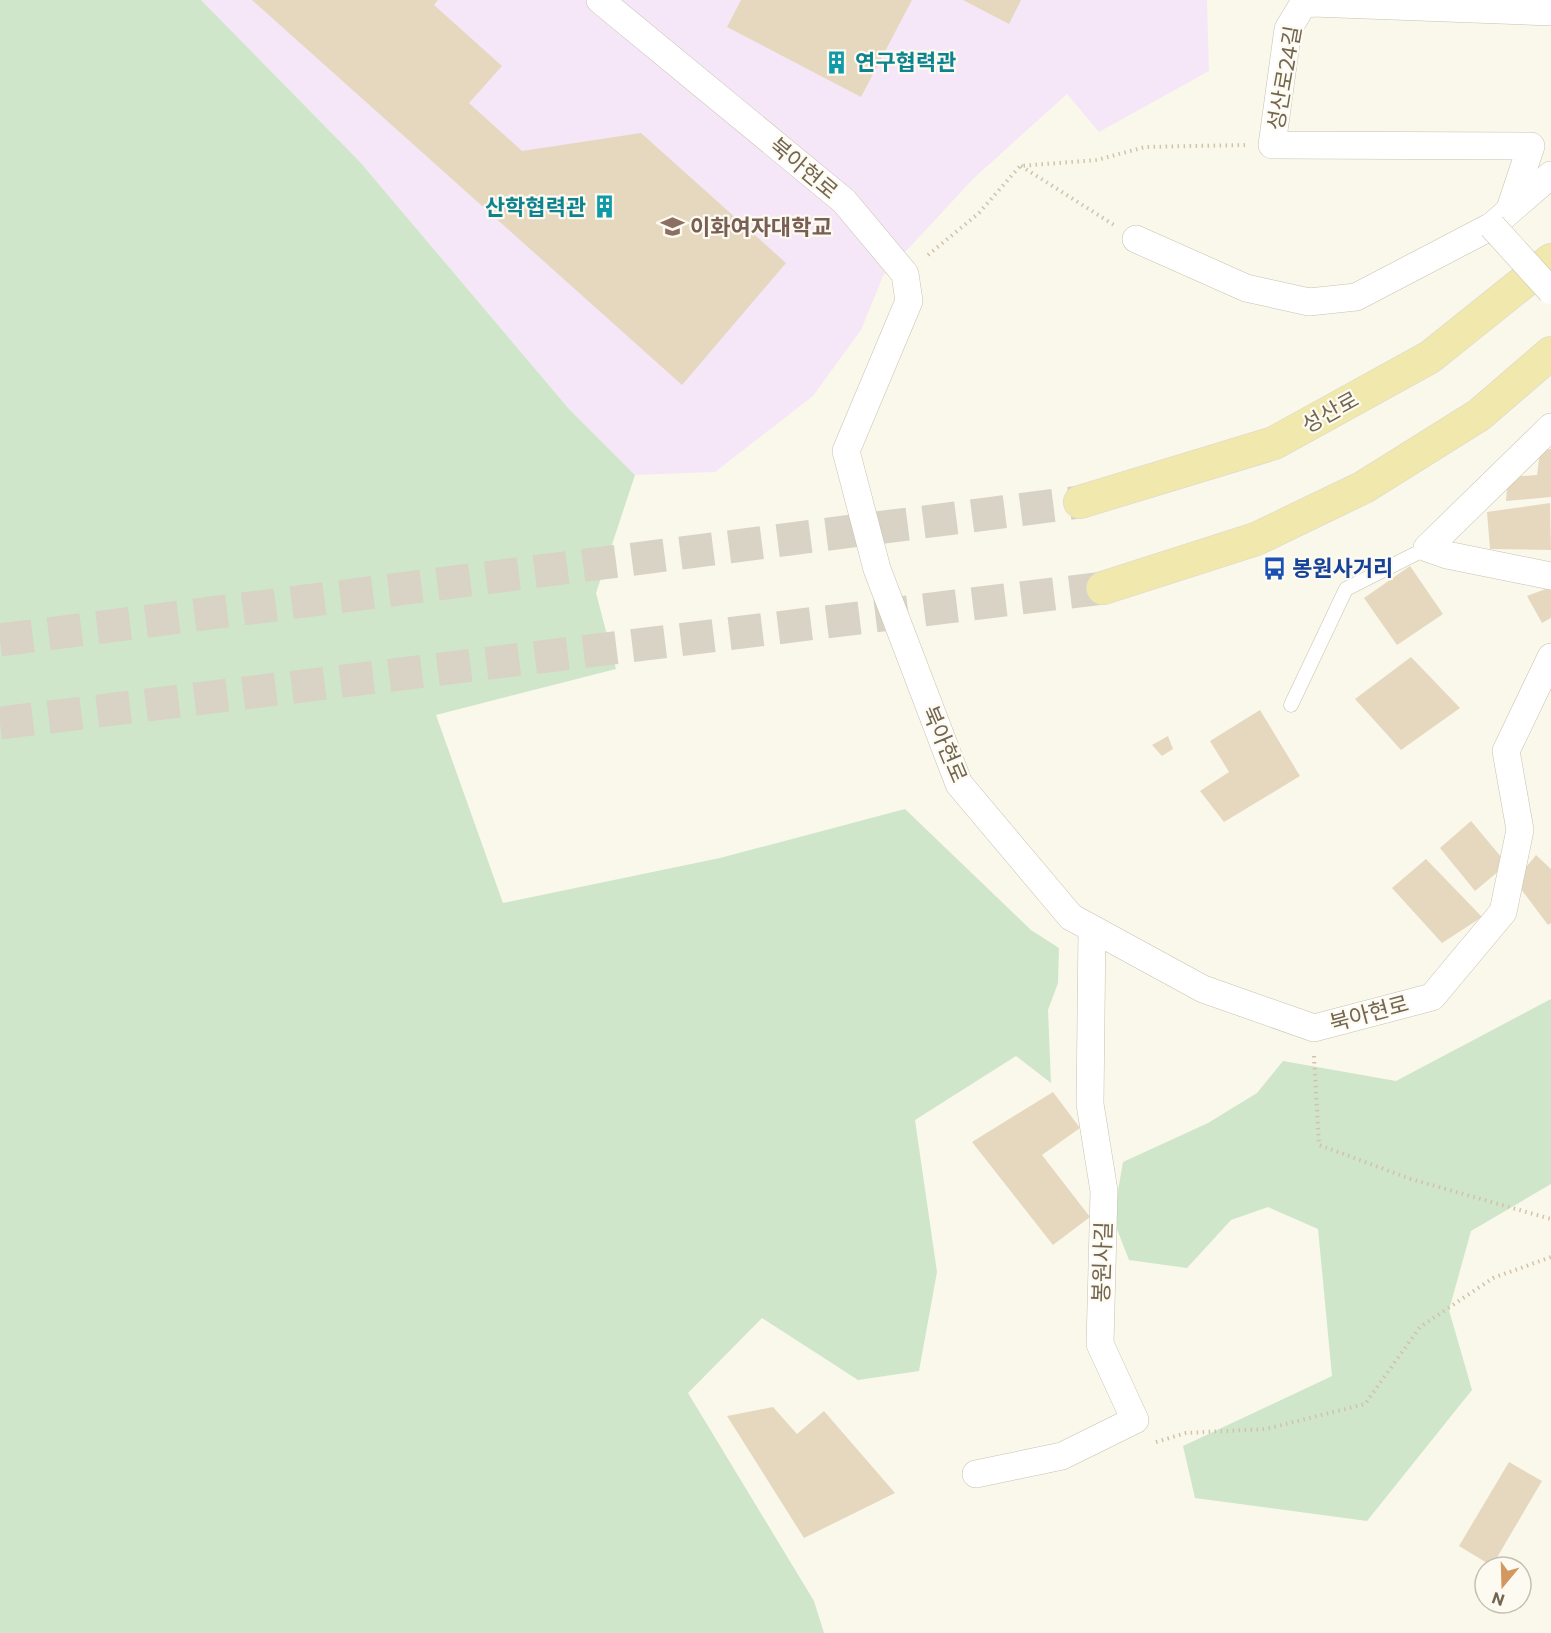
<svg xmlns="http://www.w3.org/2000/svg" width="1551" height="1633" viewBox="0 0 1551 1633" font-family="Commissioner,'Noto Sans KR',sans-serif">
	<rect width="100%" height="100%" fill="#faf8eb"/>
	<polygon fill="#f5e7f7" points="201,0 1207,0 1209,71 1099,132 1067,94 973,179 883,276 861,330 813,396 715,472 635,475 569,409 360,162"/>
	<g fill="#cfe6cb">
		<polygon points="0,0 201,0 360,162 569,409 635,475 596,593 616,669 436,715 503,903 720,858 905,809 1031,930 1059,948 1058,983 1048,1010 1051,1083 1016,1056 915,1120 937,1272 919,1371 858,1380 762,1318 688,1393 814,1601 824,1633 0,1633"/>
		<polygon points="1551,999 1551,1184 1471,1231 1449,1310 1472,1390 1367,1521 1195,1498 1183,1446 1332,1376 1318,1229 1268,1207 1231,1220 1187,1268 1129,1260 1113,1219 1123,1162 1208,1123 1257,1093 1283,1061 1396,1081"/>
	</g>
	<g fill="#e5d8bf">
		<polygon points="252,0 438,0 434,5 502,66 469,103 522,151 641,133 786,263 682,385"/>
		<polygon points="741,0 912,0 861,97 727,27"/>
		<polygon points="963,0 1021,0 1009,24"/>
		<polygon points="1551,449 1551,497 1506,501 1508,477 1537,475 1540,451"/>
		<polygon points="1550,503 1551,550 1490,549 1487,512"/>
		<polygon points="1410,566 1443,614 1397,645 1364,598"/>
		<polygon points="1551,587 1551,618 1542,623 1527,596"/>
		<polygon points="1411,657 1460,708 1401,750 1355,699"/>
		<polygon points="1260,710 1300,776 1224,822 1200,791 1229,772 1210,741"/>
		<polygon points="1168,736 1173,749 1162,756 1152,745"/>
		<polygon points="1471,821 1507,864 1475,891 1440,848"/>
		<polygon points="1536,855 1551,869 1551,923 1548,925 1515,881"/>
		<polygon points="1426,859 1482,917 1442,943 1392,888"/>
		<polygon points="1053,1092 1080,1128 1042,1155 1090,1217 1053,1245 972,1142"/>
		<polygon points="773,1407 797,1434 824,1411 895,1493 804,1538 727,1416"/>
		<polygon points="1509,1462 1542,1481 1492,1566 1459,1546"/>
	</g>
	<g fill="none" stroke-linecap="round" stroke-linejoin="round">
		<g stroke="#d8d3c4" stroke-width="33" stroke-dasharray="33 16" stroke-linecap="butt">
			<polyline points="0,640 1080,502"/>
			<polyline points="0,723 1103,588"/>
		</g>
		<defs>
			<polyline id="service" points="1291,705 1346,589 1427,548"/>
			<g id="minor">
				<polyline points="600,0 844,201 905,274 909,301 846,451 877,569 959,784 1071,917 1203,989 1314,1028 1432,997 1503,912 1520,830 1506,751 1551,657"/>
				<polyline points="1510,209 1531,146 1272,145 1288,29 1302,6 1312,3 1551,12"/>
				<polyline points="1136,239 1246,288 1309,302 1356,297 1492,226 1551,175"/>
				<polyline points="1551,427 1427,548 1447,555 1551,576"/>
				<polyline points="976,1474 1062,1456 1135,1420 1100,1344 1104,1191 1090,1104 1092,929"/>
			</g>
			<g id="primary">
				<polyline points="1080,502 1274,443 1430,357 1551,260"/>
				<polyline points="1103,588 1256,539 1364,487 1479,415 1551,353"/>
			</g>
		</defs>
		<use href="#service" stroke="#c8c1af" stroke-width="15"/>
		<use href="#minor" stroke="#c8c1af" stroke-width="28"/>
		<use href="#primary" stroke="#dad7d2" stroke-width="34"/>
		<g stroke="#d1c3a9" stroke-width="4" stroke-dasharray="1.5 4.5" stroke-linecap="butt">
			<polyline points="1021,166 1114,225"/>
			<polyline points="928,255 979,213 1020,166 1097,160 1145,147 1245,145"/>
			<polyline points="1314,1056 1319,1145 1411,1179 1551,1219"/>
			<polyline points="1156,1442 1186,1433 1266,1429 1365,1404 1420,1327 1493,1278 1551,1257"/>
		</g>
		<use href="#service" stroke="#fff" stroke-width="14"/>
		<use href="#minor" stroke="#fff" stroke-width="27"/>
		<use href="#primary" stroke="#f0e8ac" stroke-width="33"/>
		<defs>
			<polyline id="minor-bridge" points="1492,226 1551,291"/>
		</defs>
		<use href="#minor-bridge" stroke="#c8c1af" stroke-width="28" stroke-linecap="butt"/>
		<use href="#minor-bridge" stroke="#fff" stroke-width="27"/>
	</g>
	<defs>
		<symbol id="building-bare" viewBox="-9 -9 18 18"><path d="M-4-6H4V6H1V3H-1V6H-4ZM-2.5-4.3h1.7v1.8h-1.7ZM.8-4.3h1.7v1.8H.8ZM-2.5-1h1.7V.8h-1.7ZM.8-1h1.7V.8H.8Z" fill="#0f9aa8" stroke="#fdfbf1" stroke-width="2.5" paint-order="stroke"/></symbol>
		<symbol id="university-bare" viewBox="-9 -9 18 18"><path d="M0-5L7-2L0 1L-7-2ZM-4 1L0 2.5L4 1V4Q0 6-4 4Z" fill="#8d6e63" stroke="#fdfbf1" stroke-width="2.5" paint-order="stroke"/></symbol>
		<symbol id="bus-bare" viewBox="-9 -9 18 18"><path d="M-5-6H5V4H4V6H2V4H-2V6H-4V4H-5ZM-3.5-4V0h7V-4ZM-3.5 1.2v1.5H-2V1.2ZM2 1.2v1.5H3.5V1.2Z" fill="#1a4fb4" stroke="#fdfbf1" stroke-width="2.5" paint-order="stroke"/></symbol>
	</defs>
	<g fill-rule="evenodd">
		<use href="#building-bare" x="820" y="46" width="33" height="33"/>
		<use href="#building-bare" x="588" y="190" width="33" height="33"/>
		<use href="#university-bare" x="656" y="210" width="33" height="33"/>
		<use href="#bus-bare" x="1258" y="552" width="33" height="33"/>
	</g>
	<g text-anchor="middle" stroke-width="4.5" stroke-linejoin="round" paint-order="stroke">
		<g font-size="22" font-weight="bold" fill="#0d838f" stroke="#fdfbf1" text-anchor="start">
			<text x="855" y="70">연구협력관</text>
			<text x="586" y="215" text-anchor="end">산학협력관</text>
		</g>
		<g font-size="22" fill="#726551" stroke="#fdfbf1">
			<text transform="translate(1284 78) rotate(-80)" y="8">성산로24길</text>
			<text transform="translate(804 168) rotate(40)" y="8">북아현로</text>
			<text transform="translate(1330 412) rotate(-29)" y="8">성산로</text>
			<text transform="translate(945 744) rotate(67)" y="8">북아현로</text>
			<text transform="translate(1369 1013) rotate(-15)" y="8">북아현로</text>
			<text transform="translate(1102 1262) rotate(-88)" y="8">봉원사길</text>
		</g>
		<g font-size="22" font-weight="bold" fill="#785e54" stroke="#fdfbf1" text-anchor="start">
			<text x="690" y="235">이화여자대학교</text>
		</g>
		<g font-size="22" font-weight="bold" fill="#164399" stroke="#fdfbf1" text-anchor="start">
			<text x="1292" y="576">봉원사거리</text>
		</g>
	</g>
	<g transform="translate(1503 1585) rotate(199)"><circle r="28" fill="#fdfbf1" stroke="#c5bfb1" stroke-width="1.5"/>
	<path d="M0-4.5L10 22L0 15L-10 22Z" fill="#d39860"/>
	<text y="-9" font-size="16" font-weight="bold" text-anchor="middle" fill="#726551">N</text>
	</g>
</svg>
